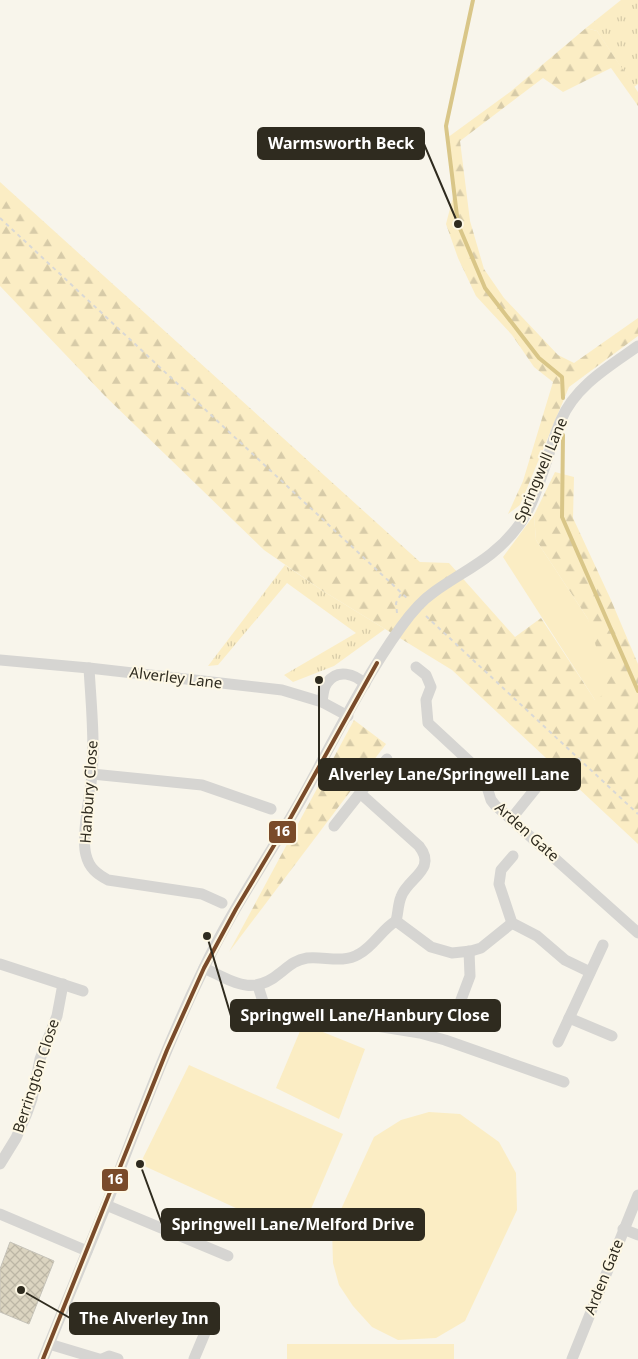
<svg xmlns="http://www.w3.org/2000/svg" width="638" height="1359" viewBox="0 0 638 1359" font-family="'Noto Sans',sans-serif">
	<defs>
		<pattern id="grass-tufts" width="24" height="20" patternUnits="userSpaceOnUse" patternTransform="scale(1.25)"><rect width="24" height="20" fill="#fbedc4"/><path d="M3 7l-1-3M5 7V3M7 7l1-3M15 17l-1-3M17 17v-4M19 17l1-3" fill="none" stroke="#d7cba8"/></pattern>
		<pattern id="forest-firs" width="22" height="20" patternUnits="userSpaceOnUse" patternTransform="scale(1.25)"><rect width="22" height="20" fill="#fbedc4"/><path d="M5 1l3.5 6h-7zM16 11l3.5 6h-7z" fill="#d7cba8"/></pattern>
		<pattern id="building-cross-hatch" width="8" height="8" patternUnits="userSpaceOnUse" patternTransform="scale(1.25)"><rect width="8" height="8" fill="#dbd4c0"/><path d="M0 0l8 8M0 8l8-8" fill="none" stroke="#bcb6a5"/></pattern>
	</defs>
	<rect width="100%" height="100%" fill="#f8f5eb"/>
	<g fill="url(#grass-tufts)">
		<polygon points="621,0 638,0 638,84 634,87 597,31 586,28"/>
		<polygon points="285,565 323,591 385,629 334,666 293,682 284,675 356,633 287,583 218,665 208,666"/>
	</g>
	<g fill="url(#forest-firs)">
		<polygon points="586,28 597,31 638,92 638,106 611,68 563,92 543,78 460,141 470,221 484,269 504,298 558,355 574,363 638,318 638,336 569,387 520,505 508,514 523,481 553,382 534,367 512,335 476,296 458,258 446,224 454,193 447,138 510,92"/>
		<polygon points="0,182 420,562 449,563 515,637 541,618 595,700 588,619 536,540 534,515 555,472 574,477 573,518 611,600 638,664 638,844 452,670 323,591 264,550 105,396 0,286"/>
		<polygon points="354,720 386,744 229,952"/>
	</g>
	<g fill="#fbedc4">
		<polygon points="534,515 536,540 588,619 609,691 595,700 503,557"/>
		<polygon points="303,1024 365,1049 339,1119 276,1088"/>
		<polygon points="189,1065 343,1134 299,1237 140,1164"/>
		<polygon points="429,1112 460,1114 499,1142 516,1173 517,1210 465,1321 436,1338 398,1340 372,1327 353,1306 339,1285 333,1263 332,1229 374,1137 401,1120"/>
		<rect x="287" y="1344" width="167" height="15"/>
	</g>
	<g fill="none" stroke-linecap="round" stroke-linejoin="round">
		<g stroke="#d9c688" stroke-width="4">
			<polyline points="473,0 446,126 458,224 485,288 539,358 562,377 563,398"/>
			<polyline points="563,435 562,517 638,691"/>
		</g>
	</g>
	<polygon fill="url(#building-cross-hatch)" stroke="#c5c2b8" points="10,1242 54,1261 29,1324 0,1312 0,1269"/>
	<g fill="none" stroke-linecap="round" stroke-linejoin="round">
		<g stroke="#d9d8d5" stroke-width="2" stroke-dasharray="4 4" stroke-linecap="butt">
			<polyline points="0,218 408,599"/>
			<polyline points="397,613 396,603 401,594"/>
			<polyline points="426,616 638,814"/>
		</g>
		<g stroke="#d6d5d2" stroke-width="11">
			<polyline points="0,660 89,668 282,690 322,702 348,716"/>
			<polyline points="416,667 426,675 431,687 426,700 428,723 483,774 491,800 495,805 638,933"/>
			<path d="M 89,668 C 91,703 95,740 92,775 C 90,796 81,837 86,855 C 89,868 97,874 108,880 L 202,894 L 222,903"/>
			<path d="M 322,702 C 323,696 323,688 327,683 C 337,668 355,674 365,684"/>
			<polyline points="92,774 202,785 271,809"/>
			<path d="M 361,794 L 419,846 C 438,870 407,878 401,897 C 398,904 398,914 396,921"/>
			<polyline points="511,819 540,783"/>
			<polyline points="334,826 387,759"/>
			<polyline points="513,856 501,870 499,884 512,923 537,936 565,960 590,972"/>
			<polyline points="0,964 83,991"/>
			<path d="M 204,968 C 232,981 252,997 280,973 C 289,966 295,960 307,958 C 325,956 342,964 359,954 C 374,946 382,929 396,921 L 431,947 L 452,953 L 471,951 L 481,948 L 512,923"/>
			<polyline points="258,986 266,1011 271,1017 288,1015 308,1015 420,1033 445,1040 564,1082"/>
			<polyline points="569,1018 612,1036"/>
			<polyline points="453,1021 470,976 469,951"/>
			<polyline points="558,1042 603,945"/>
			<polyline points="0,1164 16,1138 27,1113 32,1099 40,1059 57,1016 63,984"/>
			<polyline points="106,1205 228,1256"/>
			<polyline points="0,1214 87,1251"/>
			<polyline points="623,1229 638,1235"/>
			<polyline points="49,1344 99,1359"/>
			<path d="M 43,1359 C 64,1307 86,1255 107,1203 C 137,1125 166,1046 203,970 C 231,910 270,855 302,798 C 334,740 363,680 401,627 C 411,613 421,601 434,592 C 466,569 494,559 519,525 C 539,498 547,452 561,420 C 575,386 610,366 638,346"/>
			<polyline points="102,1359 109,1356 118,1359"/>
			<polyline points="194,1359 207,1328"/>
			<polyline points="572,1359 638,1195"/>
		</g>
		<defs>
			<polyline id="bus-1" points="43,1359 167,1050 204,968 236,909 291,817 377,663"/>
		</defs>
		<use href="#bus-1" stroke="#fef8e5" stroke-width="8"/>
		<use href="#bus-1" stroke="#7a4b2a" stroke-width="4"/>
	</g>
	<g text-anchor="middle" stroke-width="4" stroke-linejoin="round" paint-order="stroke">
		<g font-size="15" fill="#2f2b1f" stroke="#fef8e5">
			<text transform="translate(541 470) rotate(-67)" y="5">Springwell Lane</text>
			<text transform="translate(176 678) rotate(7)" y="5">Alverley Lane</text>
			<text transform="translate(89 792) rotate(-86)" y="5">Hanbury Close</text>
			<text transform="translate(527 832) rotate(42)" y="5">Arden Gate</text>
			<text transform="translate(36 1076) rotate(-72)" y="5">Berrington Close</text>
			<text transform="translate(604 1277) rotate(-68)" y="5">Arden Gate</text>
		</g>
	</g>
	<path fill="none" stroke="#2f2b1f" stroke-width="2" d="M458 224L424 144M319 680L319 775M207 936L231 1016M140 1164L162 1224M21 1290L70 1318"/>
	<g fill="#2f2b1f" stroke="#fef8e5" stroke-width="2">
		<circle cx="458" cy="224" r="5"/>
		<circle cx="319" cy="680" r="5"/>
		<circle cx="207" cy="936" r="5"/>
		<circle cx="140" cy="1164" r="5"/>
		<circle cx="21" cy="1290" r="5"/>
	</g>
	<g fill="#2f2b1f" stroke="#2f2b1f" stroke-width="2">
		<rect x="258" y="128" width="166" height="31" rx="5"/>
		<rect x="319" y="759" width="261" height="31" rx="5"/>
		<rect x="231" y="1000" width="269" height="31" rx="5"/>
		<rect x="162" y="1209" width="262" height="31" rx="5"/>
		<rect x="70" y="1303" width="149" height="31" rx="5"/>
	</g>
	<g font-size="16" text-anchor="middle" font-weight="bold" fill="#fff">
		<text x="341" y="149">Warmsworth Beck</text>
		<text x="449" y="780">Alverley Lane/Springwell Lane</text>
		<text x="365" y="1021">Springwell Lane/Hanbury Close</text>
		<text x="293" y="1230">Springwell Lane/Melford Drive</text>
		<text x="144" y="1324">The Alverley Inn</text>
	</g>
	<g stroke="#fef8e5" stroke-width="2">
		<rect x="268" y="820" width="29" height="24" rx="5" fill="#7a4b2a"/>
		<rect x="101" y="1168" width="28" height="24" rx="5" fill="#7a4b2a"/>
	</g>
	<g font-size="14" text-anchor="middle" font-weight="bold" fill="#fff">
		<text x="282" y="836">16</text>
		<text x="115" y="1184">16</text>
	</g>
</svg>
